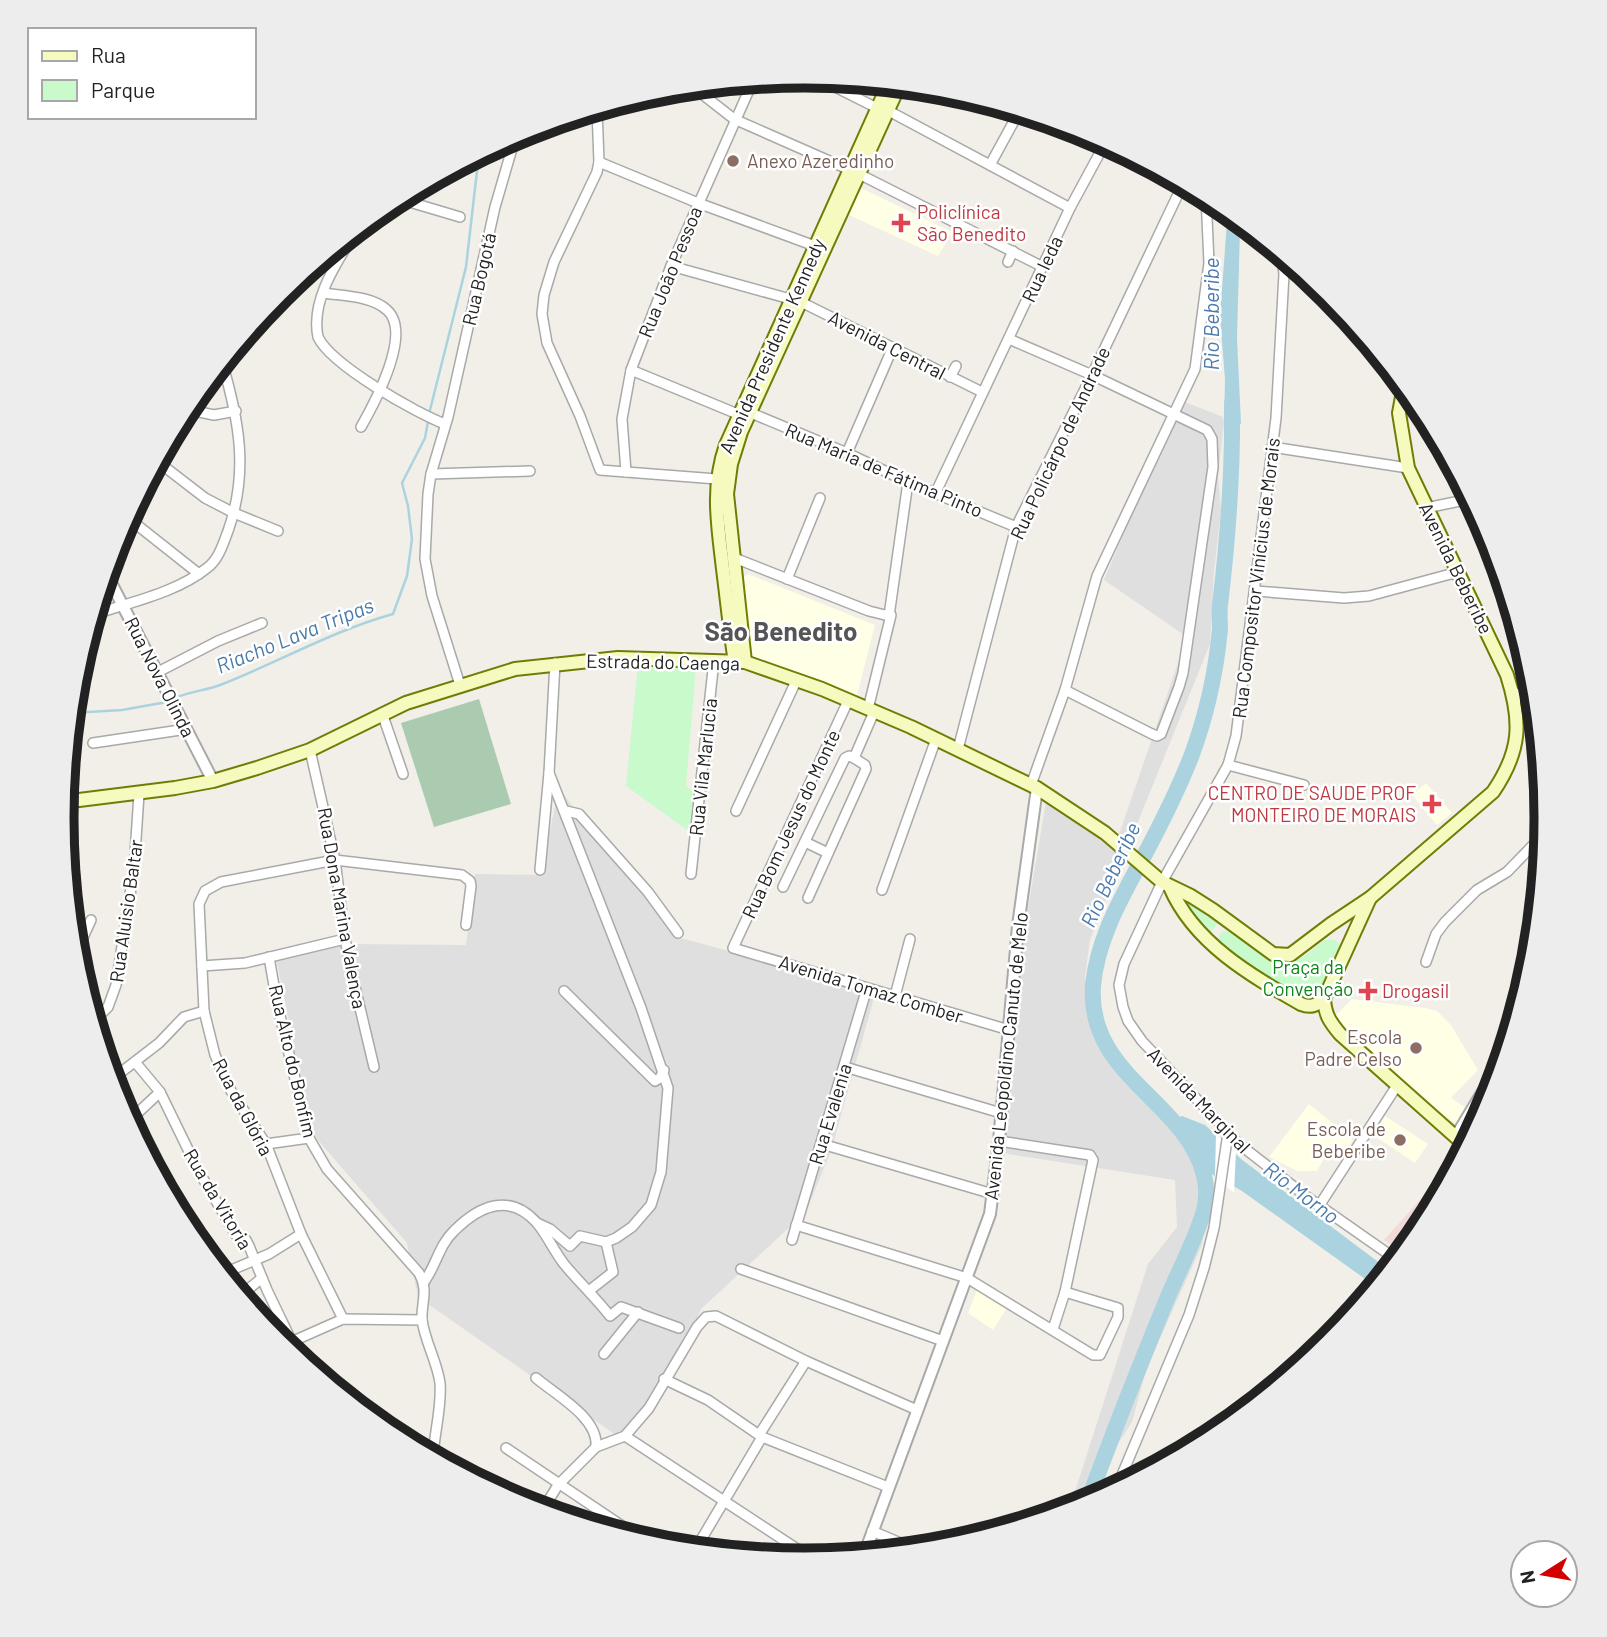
<svg xmlns="http://www.w3.org/2000/svg" width="1607" height="1637" viewBox="0 0 1607 1637" font-family="Barlow,sans-serif">
	<rect width="100%" height="100%" fill="#f2efe9"/>
	<g fill="#e0dfdf">
		<polygon points="1180,400 1223,417 1224,423 1218,476 1221,509 1214,573 1210,644 1090,940 1085,976 1093,1032 1103,1049 1174,1123 1210,1185 1202,1245 1147,1367 1132,1422 1109,1458 1093,1502 1069,1510 1148,1264 1177,1227 1175,1180 1002,1153 1021,950 1047,796 1115,846 1187,637 1104,580"/>
		<polygon points="559,789 677,937 876,991 831,1151 806,1212 701,1309 666,1391 623,1440 418,1297 407,1243 311,1132 276,957 348,944 466,945 475,874 540,875"/>
	</g>
	<polygon fill="#f2dad9" points="1464,1151 1420,1231 1403,1252 1384,1240"/>
	<g fill="#ffffe5">
		<polygon points="861,188 952,232 938,256 849,215"/>
		<polygon points="748,574 875,625 856,699 751,656 742,585 744,577"/>
		<polygon points="1426,783 1452,813 1437,825 1412,795"/>
		<polygon points="1352,999 1425,1008 1437,1011 1451,1025 1478,1070 1451,1098 1466,1108 1457,1124 1440,1114 1334,1017"/>
		<polygon points="1309,1104 1353,1140 1342,1158 1339,1158 1339,1162 1326,1155 1317,1171 1297,1171 1269,1157"/>
		<polygon points="1385,1116 1428,1144 1415,1163 1373,1135"/>
		<polygon points="977,1290 1006,1309 993,1330 968,1313"/>
	</g>
	<polygon fill="#aacbaf" points="479,699 511,804 434,827 401,723"/>
	<g fill="#c8facc">
		<polygon points="638,665 696,667 686,786 697,794 693,834 626,786"/>
		<polygon points="1179,895 1220,920 1208,936"/>
		<path d="M 1223,931 L 1230,931 L 1272,960 C 1295,969 1308,952 1325,940 L 1335,940 L 1342,946 C 1335,966 1330,998 1306,1000 L 1236,957 L 1218,942 L 1219,935 Z"/>
	</g>
	<g fill="#aad3df">
		<polygon points="1226,209 1239,220 1240,230 1237,338 1241,424 1224,423 1225,379 1220,317 1227,221"/>
		<polygon points="1182,1116 1205,1125 1241,1159 1389,1270 1375,1286 1242,1191 1210,1173 1203,1152 1178,1118"/>
	</g>
	<polygon fill="#fff" points="1216,1135 1236,1151 1234,1193 1215,1176"/>
	<g fill="none" stroke-linecap="round" stroke-linejoin="round">
		<g stroke="#aad3df" stroke-width="2.5">
			<path d="M 173,699 C 189,691 205,691 220,685 C 279,662 332,631 393,614 L 407,576 L 412,539 L 408,506 L 402,483 L 425,438 L 430,410 L 466,267 L 477,171 L 484,152"/>
			<polyline points="72,713 122,710 167,702"/>
		</g>
		<path stroke="#aad3df" stroke-width="16" d="M 1087,1504 C 1112,1435 1139,1367 1167,1299 C 1179,1270 1195,1241 1204,1211 C 1207,1199 1207,1187 1204,1175 C 1185,1100 1087,1076 1093,986 C 1097,938 1123,895 1145,854 C 1162,822 1178,790 1191,757 C 1206,717 1216,672 1220,629 C 1220,621 1219,613 1220,605 C 1228,538 1233,471 1232,403"/>
		<defs>
			<g id="minor">
				<polyline points="817,78 877,108"/>
				<polyline points="693,87 734,119 859,174 1043,267"/>
				<polyline points="597,109 599,162 597,172 554,262 544,295 542,314 547,343 580,416 600,470 717,479"/>
				<polyline points="887,110 1070,208"/>
				<polyline points="1067,127 1181,188 1206,197"/>
				<polyline points="599,162 698,203 815,246"/>
				<polyline points="990,165 1019,112"/>
				<polyline points="396,198 460,217"/>
				<path d="M 358,228 C 339,259 310,299 318,337 C 331,365 416,413 445,424"/>
				<polyline points="1282,256 1284,274 1276,418 1236,736 1228,765 1162,882 1124,964 1119,985 1123,1007 1128,1021 1142,1041 1239,1144 1307,1197 1397,1260"/>
				<polyline points="1008,262 1013,251"/>
				<polyline points="671,266 801,302 982,392"/>
				<path d="M 324,293 C 343,296 372,296 387,310 C 413,333 374,404 361,427"/>
				<polyline points="1009,339 1092,375 1207,430 1212,439 1213,467 1183,673 1179,687 1161,734 1157,736 1152,734 1065,690"/>
				<polyline points="631,370 740,415"/>
				<polyline points="950,377 956,366"/>
				<polyline points="185,409 214,415 236,411"/>
				<polyline points="751,413 847,453 908,482 1016,527"/>
				<polyline points="1272,447 1408,468"/>
				<polyline points="847,453 893,347"/>
				<polyline points="157,461 205,498 234,513 278,531"/>
				<polyline points="626,472 622,419 631,370 671,266 753,81"/>
				<polyline points="431,474 530,471"/>
				<polyline points="936,492 1070,208 1103,147"/>
				<polyline points="1426,508 1470,499"/>
				<polyline points="127,517 199,574"/>
				<polyline points="732,557 869,611 889,616 908,482"/>
				<polyline points="787,579 820,498"/>
				<polyline points="1256,591 1344,598 1369,596 1458,572"/>
				<path d="M 93,615 C 130,602 176,593 207,568 C 219,559 223,544 228,531 C 249,472 239,420 222,362"/>
				<polyline points="158,672 218,641 262,623"/>
				<polyline points="460,685 432,596 425,559 428,494 431,474 448,417 495,207 516,135"/>
				<polyline points="848,701 733,948 1009,1030"/>
				<polyline points="1515,701 1525,686 1528,663"/>
				<polyline points="868,709 891,615"/>
				<polyline points="382,713 403,774"/>
				<polyline points="93,743 187,729"/>
				<polyline points="958,749 1016,527 1092,375 1181,188"/>
				<polyline points="310,750 335,860 345,939 355,987 374,1067"/>
				<polyline points="1228,765 1304,785"/>
				<polyline points="1031,785 1065,690 1097,576 1195,369 1209,263 1206,196"/>
				<polyline points="566,811 579,814 648,892 678,933"/>
				<polyline points="736,811 797,679"/>
				<polyline points="805,842 828,853"/>
				<polyline points="540,870 549,773 555,663"/>
				<polyline points="691,874 714,660"/>
				<polyline points="783,887 845,758 849,756 854,758"/>
				<polyline points="882,890 936,739"/>
				<polyline points="808,898 866,769 865,765 854,758 874,712"/>
				<polyline points="75,955 91,920"/>
				<path d="M 269,957 L 277,1003 L 309,1138 L 327,1169 L 419,1273 C 429,1290 421,1303 422,1320 C 425,1342 437,1361 440,1383 C 442,1408 434,1433 433,1458"/>
				<polyline points="1426,962 1436,934 1445,922 1477,890 1507,872 1537,841 1544,840"/>
				<polyline points="202,966 245,963 345,939"/>
				<polyline points="564,991 655,1081 660,1078 664,1070"/>
				<polyline points="895,996 910,939"/>
				<polyline points="93,1022 108,1007 116,985 134,869 139,794"/>
				<polyline points="135,1062 160,1092 198,1170 236,1235 246,1240 249,1246 267,1290 292,1342"/>
				<polyline points="845,1067 1001,1113"/>
				<polyline points="111,1080 159,1043 184,1017 204,1011"/>
				<polyline points="128,1122 160,1092"/>
				<polyline points="999,1141 1090,1155 1093,1160 1065,1292 1053,1329"/>
				<polyline points="266,1144 309,1138"/>
				<polyline points="822,1144 993,1194"/>
				<polyline points="1319,1206 1398,1084"/>
				<polyline points="537,1223 550,1229 570,1246 580,1236 606,1242 616,1238 632,1227 651,1205 661,1172 668,1088 641,1008 549,773"/>
				<polyline points="796,1225 967,1278 1093,1355 1100,1355 1118,1317 1118,1308 1065,1292"/>
				<polyline points="792,1240 867,988"/>
				<polyline points="741,1269 943,1341"/>
				<polyline points="222,1274 269,1254 301,1234"/>
				<path d="M 424,1282 C 436,1266 439,1245 454,1231 C 479,1206 509,1192 537,1223 C 547,1235 554,1251 564,1264 C 578,1281 595,1297 610,1316 L 621,1307 L 679,1328"/>
				<polyline points="590,1290 613,1272 606,1242"/>
				<polyline points="240,1296 262,1278"/>
				<polyline points="343,1319 301,1234 266,1144 231,1091 215,1055 204,1011 199,904 205,891 221,882 335,860 462,875 470,881 471,886 466,925"/>
				<polyline points="282,1346 343,1319 422,1320"/>
				<polyline points="604,1354 638,1312"/>
				<path d="M 536,1378 C 556,1395 599,1418 596,1447"/>
				<polyline points="664,1379 708,1400 762,1437 888,1487"/>
				<polyline points="759,1435 806,1361"/>
				<polyline points="625,1436 814,1560"/>
				<polyline points="506,1448 649,1544"/>
				<polyline points="1116,1489 1189,1315 1204,1268 1214,1228 1228,1133"/>
				<polyline points="542,1511 558,1485 596,1447 625,1436 649,1408 697,1327 706,1317 716,1316 806,1361 917,1410"/>
				<polyline points="872,1531 917,1550"/>
				<polyline points="695,1550 762,1437"/>
			</g>
			<g id="tertiary">
				<polyline points="106,573 213,781"/>
				<polyline points="1456,1136 1502,1060"/>
				<polyline points="864,1555 990,1214 999,1141 1018,926 1037,788"/>
			</g>
			<g id="secondary">
				<path d="M 735,662 C 730,631 727,600 723,569 C 718,525 711,488 726,445 L 888,85"/>
				<polyline points="745,662 727,494 731,464 741,432 899,86"/>
				<path d="M 63,802 L 175,788 L 213,781 L 257,768 L 310,750 L 406,703 L 515,669 L 618,658 L 745,662 L 822,689 L 911,727 L 1037,788 L 1105,833 L 1162,882 L 1191,896 L 1213,910 L 1273,954 L 1290,955 L 1331,924 L 1370,898 L 1493,792 C 1521,751 1522,722 1507,675 L 1408,468 L 1399,413 L 1404,386"/>
				<path d="M 1170,887 C 1194,943 1250,975 1301,1004 C 1311,1008 1316,1005 1324,999"/>
				<path d="M 1370,898 L 1324,999 C 1325,1015 1330,1022 1340,1034 L 1466,1146"/>
			</g>
		</defs>
		<use href="#minor" stroke="#a9a9a9" stroke-width="12"/>
		<use href="#tertiary" stroke="#a9a9a9" stroke-width="14"/>
		<use href="#secondary" stroke="#707d05" stroke-width="16"/>
		<use href="#minor" stroke="#fff" stroke-width="9"/>
		<use href="#tertiary" stroke="#fff" stroke-width="10"/>
		<use href="#secondary" stroke="#f7fabf" stroke-width="12"/>
	</g>
	<g fill="#8d6e63" stroke="#fff" stroke-width="2.5">
		<circle cx="733" cy="161" r="7"/>
		<circle cx="1416" cy="1048" r="7"/>
		<circle cx="1400" cy="1140" r="7"/>
	</g>
	<g fill="#e0444e" stroke="#fff" stroke-width="2.5">
		<path d="M897.5 212.5h7v7h7v7h-7v7h-7v-7h-7v-7h7z"/>
		<path d="M1428.5 793.5h7v7h7v7h-7v7h-7v-7h-7v-7h7z"/>
		<path d="M1364.5 980.5h7v7h7v7h-7v7h-7v-7h-7v-7h7z"/>
	</g>
	<g text-anchor="middle" stroke-width="5" stroke-linejoin="round" paint-order="stroke">
		<g font-size="19" fill="#785e54" stroke="#fff" text-anchor="end">
			<text x="747" y="168" text-anchor="start">Anexo Azeredinho</text>
			<text x="1402" y="1044">Escola<tspan x="1402" dy="22">Padre Celso</tspan></text>
			<text x="1386" y="1136">Escola de<tspan x="1386" dy="22">Beberibe</tspan></text>
		</g>
		<g font-size="19" fill="#be3a42" stroke="#fff" text-anchor="start">
			<text x="917" y="219">Policlínica<tspan x="917" dy="22">São Benedito</tspan></text>
			<text x="1416" y="800" text-anchor="end">CENTRO DE SAUDE PROF<tspan x="1416" dy="22">MONTEIRO DE MORAIS</tspan></text>
			<text x="1382" y="998">Drogasil</text>
		</g>
		<g font-size="19" fill="#222" stroke="#fff">
			<text transform="translate(1042 269) rotate(-65)" y="7">Rua Ieda</text>
			<text transform="translate(670 272) rotate(-68)" y="7">Rua João Pessoa</text>
			<text transform="translate(479 279) rotate(-77)" y="7">Rua Bogotá</text>
			<text transform="translate(887 345) rotate(27)" y="7">Avenida Central</text>
			<text transform="translate(772 346) rotate(-66)" y="7">Avenida Presidente Kennedy</text>
			<text transform="translate(1060 443) rotate(-65)" y="7">Rua Policárpo de Andrade</text>
			<text transform="translate(884 470) rotate(23)" y="7">Rua Maria de Fátima Pinto</text>
			<text transform="translate(1456 568) rotate(64)" y="7">Avenida Beberibe</text>
			<text transform="translate(1256 578) rotate(-83)" y="7">Rua Compositor Vinícius de Morais</text>
			<text transform="translate(663 662) rotate(1)" y="7">Estrada do Caenga</text>
			<text transform="translate(160 677) rotate(63)" y="7">Rua Nova Olinda</text>
			<text transform="translate(703 767) rotate(-84)" y="7">Rua Vila Marlucia</text>
			<text transform="translate(791 824) rotate(-65)" y="7">Rua Bom Jesus do Monte</text>
			<text transform="translate(342 908) rotate(80)" y="7">Rua Dona Marina Valença</text>
			<text transform="translate(126 911) rotate(-82)" y="7">Rua Aluisio Baltar</text>
			<text transform="translate(871 989) rotate(17)" y="7">Avenida Tomaz Comber</text>
			<text transform="translate(1006 1056) rotate(-84)" y="7">Avenida Leopoldino Canuto de Melo</text>
			<text transform="translate(293 1061) rotate(77)" y="7">Rua Alto do Bonfim</text>
			<text transform="translate(1199 1100) rotate(46)" y="7">Avenida Marginal</text>
			<text transform="translate(243 1107) rotate(62)" y="7">Rua da Glória</text>
			<text transform="translate(830 1114) rotate(-73)" y="7">Rua Evalenia</text>
			<text transform="translate(218 1199) rotate(59)" y="7">Rua da Vitoria</text>
		</g>
		<g font-size="19" fill="#0c8416" stroke="#fff">
			<text x="1308" y="974">Praça da<tspan x="1308" dy="22">Convenção</tspan></text>
		</g>
		<g font-size="21" font-style="italic" fill="#4a7aab" stroke="#fff">
			<text transform="translate(1212 314) rotate(-90)" y="7">Rio Beberibe</text>
			<text transform="translate(295 636) rotate(-22)" y="7">Riacho Lava Tripas</text>
			<text transform="translate(1111 875) rotate(-65)" y="7">Rio Beberibe</text>
			<text transform="translate(1301 1193) rotate(37)" y="7">Rio Morno</text>
		</g>
		<g font-size="26" font-weight="bold" fill="#555" stroke="#fff">
			<text x="781" y="641">São Benedito</text>
		</g>
	</g>
	<path d="M0 0H1607V1637H0ZM74 818a730 730 0 1 1 1460 0a730 730 0 1 1-1460 0Z" fill="#ededed" fill-rule="evenodd"/>
	<path fill="none" stroke="#222" stroke-width="9" d="M74 818a730 730 0 1 1 1460 0a730 730 0 1 1-1460 0Z"/>
	<rect x="28" y="28" width="228" height="91" fill="#ffffff" stroke="#a7a7a7" stroke-width="2"/>
	<rect x="42" y="51" width="35" height="10" fill="#f7fabf" stroke="#a7a7a7" stroke-width="2"/>
	<text x="91" y="63" font-size="21" fill="#222222">Rua</text>
	<rect x="42" y="80" width="35" height="21" fill="#c8facc" stroke="#a7a7a7" stroke-width="2"/>
	<text x="91" y="98" font-size="21" fill="#222222">Parque</text>
	<g transform="translate(1544 1574) rotate(259)"><circle r="33" fill="#ffffff" stroke="#a7a7a7" stroke-width="2"/>
	<path d="M0-5L12 26L0 18L-12 26Z" fill="#d40000"/>
	<text y="-10" font-size="19" font-weight="bold" text-anchor="middle" fill="#222222">N</text>
	</g>
</svg>
